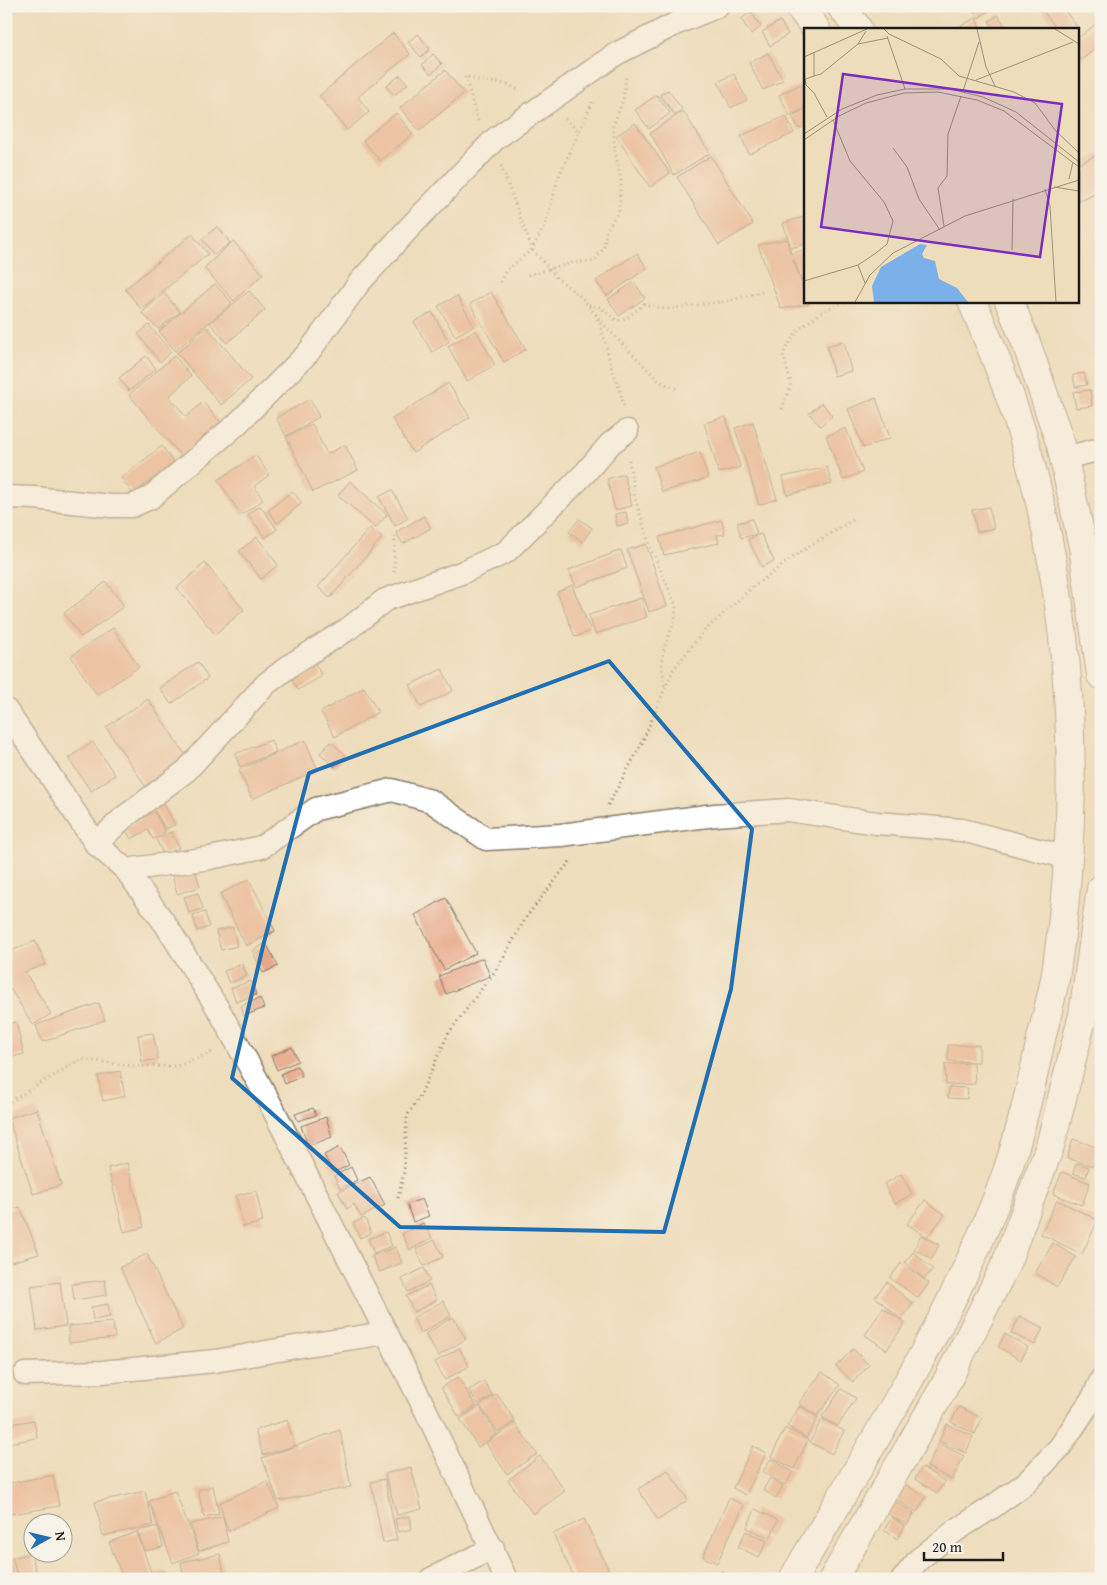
<svg xmlns="http://www.w3.org/2000/svg" width="1107" height="1585" viewBox="0 0 1107 1585" font-family="'Gentium Book Plus',serif">
	<rect width="100%" height="100%" fill="#f7f3e8"/>
	<filter id="ink" filterUnits="userSpaceOnUse"><feTurbulence type="fractalNoise" baseFrequency=".02" numOctaves="2"/><feDisplacementMap in="SourceGraphic" scale="10" xChannelSelector="R" yChannelSelector="G"/><feConvolveMatrix kernelMatrix="1 2 1 2 8 2 1 2 1" color-interpolation-filters="sRGB"/></filter>
	<filter id="wash" filterUnits="userSpaceOnUse"><feTurbulence type="fractalNoise" baseFrequency=".0096" numOctaves="4" result="noise"/><feDisplacementMap in="SourceGraphic" scale="20" xChannelSelector="R" yChannelSelector="G"/><feGaussianBlur stdDeviation="1.12" result="paint"/><feColorMatrix in="noise" values="0 0 0 0 0 0 0 0 0 0 0 0 0 0 0 0 0 1.4 0 .05"/><feComposite in="paint" operator="in"/></filter>
	<g filter="url(#wash)">
		<rect width="100%" height="100%" fill="#edb"/>
		<g id="blocks">
			<g fill="#e8a687">
				<polygon points="971,6 991,6 992,9 978,18"/>
				<polygon points="1039,6 1061,6 1079,29 1057,29"/>
				<polygon points="751,12 761,27 751,34 741,19"/>
				<polygon points="998,15 1007,29 994,29 989,21"/>
				<polygon points="976,18 981,29 955,29"/>
				<polygon points="1101,20 1101,44 1081,60 1078,56 1078,38"/>
				<polygon points="780,21 788,34 770,46 762,32"/>
				<polygon points="393,33 410,54 358,97 369,112 347,130 319,96"/>
				<polygon points="418,34 430,49 421,57 408,42"/>
				<polygon points="768,53 783,80 763,90 749,63"/>
				<polygon points="433,54 442,64 431,74 422,65"/>
				<polygon points="445,70 464,93 419,131 400,108"/>
				<polygon points="734,74 747,100 731,108 718,82"/>
				<polygon points="400,75 408,84 394,95 386,86"/>
				<polygon points="801,84 806,93 806,107 790,116 779,95"/>
				<polygon points="668,90 682,109 675,115 660,95"/>
				<polygon points="657,95 670,113 649,129 635,110"/>
				<polygon points="806,109 806,125 799,129 792,116"/>
				<polygon points="683,111 710,153 674,175 650,133"/>
				<polygon points="396,113 413,134 380,161 363,140"/>
				<polygon points="786,116 794,133 749,154 741,136"/>
				<polygon points="635,123 670,173 650,187 616,136"/>
				<polygon points="1101,153 1101,191 1078,202 1078,164"/>
				<polygon points="711,156 753,224 719,245 677,177"/>
				<polygon points="806,216 806,244 791,248 783,223"/>
				<polygon points="218,226 230,243 214,255 202,239"/>
				<polygon points="192,234 208,254 141,309 125,289"/>
				<polygon points="786,239 791,254 806,249 806,290 793,259 806,296 806,301 808,301 809,304 781,309 758,245"/>
				<polygon points="233,241 263,274 234,301 204,268"/>
				<polygon points="637,253 647,268 607,296 596,281"/>
				<polygon points="634,282 645,298 619,316 608,299"/>
				<polygon points="215,284 232,303 175,351 159,331"/>
				<polygon points="249,291 265,310 227,343 210,323"/>
				<polygon points="491,292 526,349 504,362 470,304"/>
				<polygon points="164,293 180,312 158,329 142,313"/>
				<polygon points="457,296 474,326 455,336 438,306"/>
				<polygon points="432,312 449,342 432,352 414,322"/>
				<polygon points="149,325 171,352 160,362 138,334"/>
				<polygon points="207,327 251,379 221,405 177,353"/>
				<polygon points="476,330 495,365 467,381 448,346"/>
				<polygon points="844,341 851,371 834,376 827,346"/>
				<polygon points="146,356 156,369 129,391 119,378"/>
				<polygon points="174,356 191,376 169,396 186,417 203,402 220,422 181,456 129,395"/>
				<polygon points="1084,373 1087,385 1075,387 1073,375"/>
				<polygon points="448,383 470,417 413,453 392,419"/>
				<polygon points="1090,390 1092,406 1076,408 1073,392"/>
				<polygon points="876,398 890,438 863,448 848,409"/>
				<polygon points="310,399 319,417 286,436 276,418"/>
				<polygon points="822,403 832,416 820,426 809,413"/>
				<polygon points="726,417 740,467 719,473 704,423"/>
				<polygon points="753,422 777,499 759,505 735,428"/>
				<polygon points="312,424 327,454 345,445 358,470 313,492 286,437"/>
				<polygon points="846,428 863,472 843,480 826,436"/>
				<polygon points="162,446 174,463 133,494 121,478"/>
				<polygon points="700,452 708,478 662,492 654,467"/>
				<polygon points="256,455 269,475 254,486 263,500 241,515 218,480"/>
				<polygon points="827,467 832,484 787,495 783,477"/>
				<polygon points="624,474 632,506 615,510 607,479"/>
				<polygon points="350,481 387,515 375,528 338,495"/>
				<polygon points="392,490 408,518 395,526 379,497"/>
				<polygon points="292,491 302,503 278,523 268,511"/>
				<polygon points="260,506 277,529 265,538 248,514"/>
				<polygon points="989,507 994,528 977,532 972,510"/>
				<polygon points="626,512 628,524 617,526 615,514"/>
				<polygon points="424,516 431,528 403,544 396,532"/>
				<polygon points="579,519 592,528 583,542 569,532"/>
				<polygon points="752,519 757,534 741,538 737,523"/>
				<polygon points="722,520 725,534 717,535 719,543 664,555 659,537"/>
				<polygon points="370,528 382,538 330,598 318,587"/>
				<polygon points="761,534 774,561 762,567 748,539"/>
				<polygon points="257,537 278,565 261,579 239,551"/>
				<polygon points="646,544 667,606 649,612 627,550"/>
				<polygon points="621,550 627,568 576,587 569,570"/>
				<polygon points="205,563 244,610 215,634 177,588"/>
				<polygon points="106,582 124,606 81,637 64,613"/>
				<polygon points="572,585 591,631 575,637 557,592"/>
				<polygon points="641,598 647,617 595,634 589,615"/>
				<polygon points="113,628 139,667 97,695 71,656"/>
				<polygon points="198,662 208,678 171,704 160,688"/>
				<polygon points="314,662 322,676 298,690 290,675"/>
				<polygon points="442,669 453,691 421,707 410,685"/>
				<polygon points="364,687 378,712 335,737 321,712"/>
				<polygon points="148,699 188,759 146,787 106,727"/>
				<polygon points="271,740 276,752 240,767 235,754"/>
				<polygon points="305,740 318,770 252,799 239,770"/>
				<polygon points="93,742 115,775 91,791 68,758"/>
				<polygon points="331,742 346,755 334,767 320,753"/>
				<polygon points="164,804 175,825 165,829 154,809"/>
				<polygon points="154,812 165,832 153,839 148,830 131,839 125,828"/>
				<polygon points="171,832 179,848 164,855 156,839"/>
				<polygon points="195,868 200,887 177,894 172,875"/>
				<polygon points="249,879 275,931 246,946 220,894"/>
				<polygon points="198,893 203,909 189,913 184,897"/>
				<polygon points="446,898 476,953 444,970 415,915"/>
				<polygon points="205,912 209,927 197,931 193,915"/>
				<polygon points="233,927 237,946 221,950 216,931"/>
				<polygon points="35,941 46,964 25,972 51,1014 33,1025 6,982 6,953"/>
				<polygon points="266,943 278,966 263,973 252,951"/>
				<polygon points="483,958 490,976 446,994 439,976"/>
				<polygon points="242,964 247,976 229,983 224,971"/>
				<polygon points="251,981 256,995 236,1002 231,988"/>
				<polygon points="260,998 264,1008 244,1016 241,1006"/>
				<polygon points="99,1003 105,1020 42,1042 36,1025"/>
				<polygon points="16,1022 24,1054 6,1058 6,1024"/>
				<polygon points="153,1033 158,1059 142,1062 138,1035"/>
				<polygon points="948,1045 979,1045 979,1062 948,1061"/>
				<polygon points="292,1047 298,1061 277,1070 271,1056"/>
				<polygon points="974,1063 975,1084 946,1085 945,1064"/>
				<polygon points="297,1066 302,1076 285,1084 281,1074"/>
				<polygon points="120,1071 125,1096 103,1101 98,1076"/>
				<polygon points="949,1087 968,1088 967,1099 948,1098"/>
				<polygon points="313,1108 316,1115 298,1121 295,1114"/>
				<polygon points="37,1109 61,1185 33,1194 8,1118"/>
				<polygon points="326,1117 332,1137 308,1146 301,1126"/>
				<polygon points="1073,1139 1099,1148 1093,1166 1067,1158"/>
				<polygon points="340,1147 349,1165 333,1173 324,1155"/>
				<polygon points="127,1163 144,1227 124,1232 108,1168"/>
				<polygon points="1076,1163 1089,1167 1086,1177 1073,1173"/>
				<polygon points="351,1167 357,1180 340,1189 334,1176"/>
				<polygon points="1062,1172 1090,1183 1082,1205 1053,1194"/>
				<polygon points="901,1174 912,1194 895,1204 884,1184"/>
				<polygon points="370,1177 385,1205 361,1217 354,1204 347,1209 338,1192"/>
				<polygon points="256,1191 263,1222 243,1227 236,1195"/>
				<polygon points="422,1199 429,1216 413,1222 407,1204"/>
				<polygon points="925,1200 945,1215 927,1237 907,1224"/>
				<polygon points="1057,1200 1098,1220 1082,1254 1041,1234"/>
				<polygon points="20,1207 39,1254 11,1262 6,1249 6,1210"/>
				<polygon points="365,1218 371,1233 360,1238 353,1223"/>
				<polygon points="423,1223 432,1238 410,1250 402,1234"/>
				<polygon points="386,1232 392,1246 374,1253 368,1239"/>
				<polygon points="921,1235 939,1245 932,1259 914,1249"/>
				<polygon points="435,1240 443,1257 424,1266 416,1249"/>
				<polygon points="1053,1243 1076,1257 1057,1287 1035,1273"/>
				<polygon points="396,1247 402,1263 379,1272 372,1256"/>
				<polygon points="913,1252 933,1269 924,1279 905,1262"/>
				<polygon points="147,1254 183,1329 156,1343 120,1267"/>
				<polygon points="901,1263 929,1283 918,1298 890,1278"/>
				<polygon points="424,1268 430,1281 408,1292 402,1279"/>
				<polygon points="105,1280 107,1295 74,1300 72,1284"/>
				<polygon points="60,1282 66,1326 37,1330 31,1286"/>
				<polygon points="887,1282 913,1304 901,1319 875,1297"/>
				<polygon points="429,1285 437,1300 414,1312 406,1296"/>
				<polygon points="443,1301 451,1316 421,1333 413,1318"/>
				<polygon points="108,1304 110,1317 93,1320 91,1307"/>
				<polygon points="883,1308 905,1323 887,1350 865,1335"/>
				<polygon points="1020,1316 1043,1328 1035,1345 1011,1333"/>
				<polygon points="453,1317 466,1339 438,1356 425,1334"/>
				<polygon points="113,1322 115,1338 69,1343 68,1326"/>
				<polygon points="1005,1334 1028,1347 1021,1360 998,1347"/>
				<polygon points="459,1348 469,1366 445,1380 435,1362"/>
				<polygon points="853,1349 869,1365 853,1382 836,1366"/>
				<polygon points="822,1372 840,1385 817,1416 799,1403"/>
				<polygon points="458,1377 476,1406 459,1417 441,1388"/>
				<polygon points="484,1381 493,1396 478,1404 469,1390"/>
				<polygon points="841,1389 856,1398 838,1426 822,1417"/>
				<polygon points="497,1394 515,1421 498,1432 480,1405"/>
				<polygon points="479,1406 497,1434 478,1447 460,1419"/>
				<polygon points="800,1406 818,1418 806,1438 787,1426"/>
				<polygon points="959,1407 982,1418 975,1434 951,1422"/>
				<polygon points="822,1419 844,1431 832,1454 810,1442"/>
				<polygon points="34,1420 37,1438 9,1443 6,1425"/>
				<polygon points="287,1420 295,1446 263,1455 255,1430"/>
				<polygon points="515,1423 537,1454 507,1474 486,1443"/>
				<polygon points="947,1424 973,1436 966,1453 939,1441"/>
				<polygon points="785,1428 808,1440 794,1469 771,1457"/>
				<polygon points="340,1430 351,1487 278,1501 262,1458"/>
				<polygon points="939,1443 964,1456 952,1480 927,1467"/>
				<polygon points="753,1446 766,1453 746,1495 733,1488"/>
				<polygon points="540,1456 565,1491 533,1514 508,1480"/>
				<polygon points="771,1459 793,1472 785,1485 763,1472"/>
				<polygon points="411,1467 422,1509 397,1515 385,1474"/>
				<polygon points="922,1467 945,1482 937,1493 915,1479"/>
				<polygon points="668,1470 688,1500 658,1520 638,1489"/>
				<polygon points="53,1475 59,1506 6,1515 6,1484"/>
				<polygon points="770,1478 783,1486 776,1498 763,1490"/>
				<polygon points="385,1479 397,1540 383,1543 371,1482"/>
				<polygon points="267,1481 279,1508 228,1531 219,1503"/>
				<polygon points="903,1483 926,1497 917,1512 894,1498"/>
				<polygon points="213,1486 219,1514 204,1517 198,1490"/>
				<polygon points="145,1491 153,1525 103,1536 95,1502"/>
				<polygon points="175,1491 199,1553 173,1563 149,1501"/>
				<polygon points="729,1498 744,1505 717,1563 703,1557"/>
				<polygon points="893,1500 914,1513 907,1525 885,1512"/>
				<polygon points="755,1509 778,1520 770,1538 747,1528"/>
				<polygon points="410,1516 412,1529 398,1532 395,1519"/>
				<polygon points="223,1517 228,1542 199,1551 190,1524"/>
				<polygon points="892,1517 905,1526 897,1539 884,1530"/>
				<polygon points="584,1519 613,1579 575,1579 553,1534"/>
				<polygon points="158,1526 163,1547 145,1551 137,1531"/>
				<polygon points="746,1531 767,1541 759,1557 738,1547"/>
				<polygon points="137,1532 153,1578 152,1579 123,1579 109,1542"/>
				<polygon points="6,1552 7,1552 13,1579 6,1579"/>
				<polygon points="31,1553 38,1579 18,1579 12,1558"/>
				<polygon points="220,1554 225,1579 184,1579 181,1562"/>
				<polygon points="166,1571 167,1579 154,1579 154,1573"/>
				<polygon points="722,1571 737,1579 718,1579"/>
			</g>
		</g>
	</g>
	<g filter="url(#ink)">
		<use href="#blocks" fill-opacity="0" stroke="#857c6c" stroke-width="1"/>
		<g fill="none" stroke-linecap="round" stroke-linejoin="round">
			<defs>
				<g id="minor">
					<polyline points="1064,458 1101,449"/>
					<polyline points="6,497 34,498 111,506 132,506 150,498 237,424 308,353 359,283 409,228 495,139 616,54 677,23 718,6"/>
					<polyline points="6,710 96,844 126,870 166,925 220,1012 272,1107 426,1411 506,1579"/>
					<polyline points="96,844 123,818 186,771 266,684 292,664 348,629 385,600 461,573 506,552 585,473 610,444 627,431"/>
					<polyline points="126,870 210,858 262,847 316,809 392,790 431,801 486,839 561,835 715,815 788,810 877,823 962,830 1069,858"/>
					<polyline points="25,1374 102,1372 215,1361 307,1345 386,1333"/>
					<polyline points="431,1579 493,1548"/>
					<polyline points="903,1579 918,1560 955,1531 991,1508 1026,1483 1060,1447 1094,1396 1101,1380"/>
				</g>
				<g id="primary">
					<polyline points="799,6 816,29"/>
					<polyline points="841,6 858,29"/>
					<polyline points="1009,301 1027,345 1061,445 1083,547 1101,675"/>
					<path d="M 793,1579 C 868,1450 950,1323 1003,1183 C 1020,1136 1031,1088 1041,1039 C 1046,1019 1051,999 1055,979 C 1082,802 1075,627 1028,454 C 1014,402 993,351 972,301"/>
					<polyline points="833,1579 943,1389 1005,1266 1050,1146 1083,1015 1101,889"/>
				</g>
			</defs>
			<use href="#minor" stroke="#857c6c" stroke-width="25"/>
			<use href="#primary" stroke="#857c6c" stroke-width="30"/>
			<g stroke="#857c6c" stroke-width="3" stroke-dasharray="1 4" stroke-linecap="butt">
				<polyline points="565,119 580,132"/>
				<polyline points="478,121 465,76 477,80 507,84 520,91"/>
				<polyline points="501,166 532,249 556,277 582,298 607,328 659,381 679,390"/>
				<polyline points="528,275 572,263 594,261 604,248 606,231 619,210 621,180 615,151 613,126 623,100 626,76"/>
				<polyline points="500,282 506,271 532,249 545,225 559,176 593,101"/>
				<polyline points="589,305 600,307 617,321 627,318 644,304 665,309 682,307 728,301 765,291"/>
				<polyline points="596,314 605,341 611,366 620,390 624,407"/>
				<polyline points="782,409 791,384 783,354 797,331 826,309 849,301"/>
				<polyline points="629,460 635,498 650,546 676,606 675,621 671,629 663,651 662,666 665,688"/>
				<polyline points="394,572 395,535"/>
				<polyline points="608,805 641,745 673,670 703,632 753,587 803,550 853,520"/>
				<polyline points="6,1104 81,1059 132,1066 178,1066 215,1051"/>
				<polyline points="398,1198 404,1172 407,1116 420,1096 448,1034 498,967 527,916 571,860"/>
			</g>
			<use href="#minor" stroke="#fff" stroke-width="22"/>
			<use href="#primary" stroke="#fff" stroke-width="28"/>
		</g>
	</g>
	<path d="M0 0H1107V1585H0ZM 609,661 L 752,829 L 731,989 L 664,1232 L 400,1227 L 232,1078 L 263,946 L 309,773 Z" fill="#edb" fill-opacity=".55" fill-rule="evenodd"/>
	<path fill="none" stroke="#1f6fb2" stroke-width="4" stroke-linejoin="round" d="M 609,661 L 752,829 L 731,989 L 664,1232 L 400,1227 L 232,1078 L 263,946 L 309,773 Z"/>
	<g transform="translate(804 28)">
		<rect width="275" height="275" fill="#edb"/>
		<path d="M 116,216 L 123,217 L 118,226 L 120,230 L 131,233 L 135,251 L 153,260 L 164,274 L 70,274 L 68,258 L 77,239 Z" fill="#7bb0e9"/>
		<path fill="none" stroke="#9a907b" stroke-width="1" d="M 80,1 L 85,6 L 137,31 L 155,48 L 210,64 L 231,75 L 251,102 L 275,125M 173,1 L 182,39 L 191,58M 251,1 L 275,16M 83,8 L 101,61M 54,16 L 62,3M 0,29 L 63,1M 0,45 L 2,57 L 10,65 L 23,89M 10,48 L 17,46 L 54,16 L 84,10M 2,51 L 10,48 L 10,24M 172,52 L 269,14M 159,63 L 175,14M 0,106 L 38,81 L 73,67 L 101,61 L 146,61 L 179,69 L 212,84 L 275,134M 0,112 L 35,88 L 62,75 L 100,65 L 134,64 L 173,72 L 200,83 L 275,139M 89,120 L 103,139 L 115,171 L 136,202M 265,151 L 269,134M 250,159 L 275,163M 241,161 L 246,178 L 252,274M 140,198 L 134,160 L 143,148 L 144,106 L 157,68M 208,222 L 209,171M 54,237 L 61,255M 0,253 L 54,237 L 72,225 L 83,216 L 89,193 L 80,174 L 46,133 L 29,92M 51,274 L 66,247 L 89,225 L 161,188 L 275,152"/>
		<path fill="#7b2cbf" fill-opacity="0.15" stroke="#7b2cbf" stroke-width="2.5" d="M 39,46 L 258,76 L 236,229 L 17,199 Z"/>
		<rect width="275" height="275" fill="none" stroke="#1c1c1c" stroke-width="2.5"/>
	</g>
	<rect width="1107" height="1585" fill="none" stroke="#f7f3e8" stroke-width="25"/>
	<g transform="translate(48 1538) rotate(82)"><circle r="24" fill="#f7f3e8" stroke="#9f9d96"/>
	<path d="M0-4L9 19L0 12L-9 19Z" fill="#1f6fb2"/>
	<text y="-8" font-size="14" font-weight="bold" text-anchor="middle" fill="#1c1c1c">N</text>
	</g>
	<path d="M924 1552v8h79v-8" fill="none" stroke="#1c1c1c" stroke-width="2.5"/>
	<text x="932" y="1552" font-size="15" fill="#1c1c1c" stroke="#f7f3e8" stroke-width="4" paint-order="stroke">20 m</text>
</svg>
